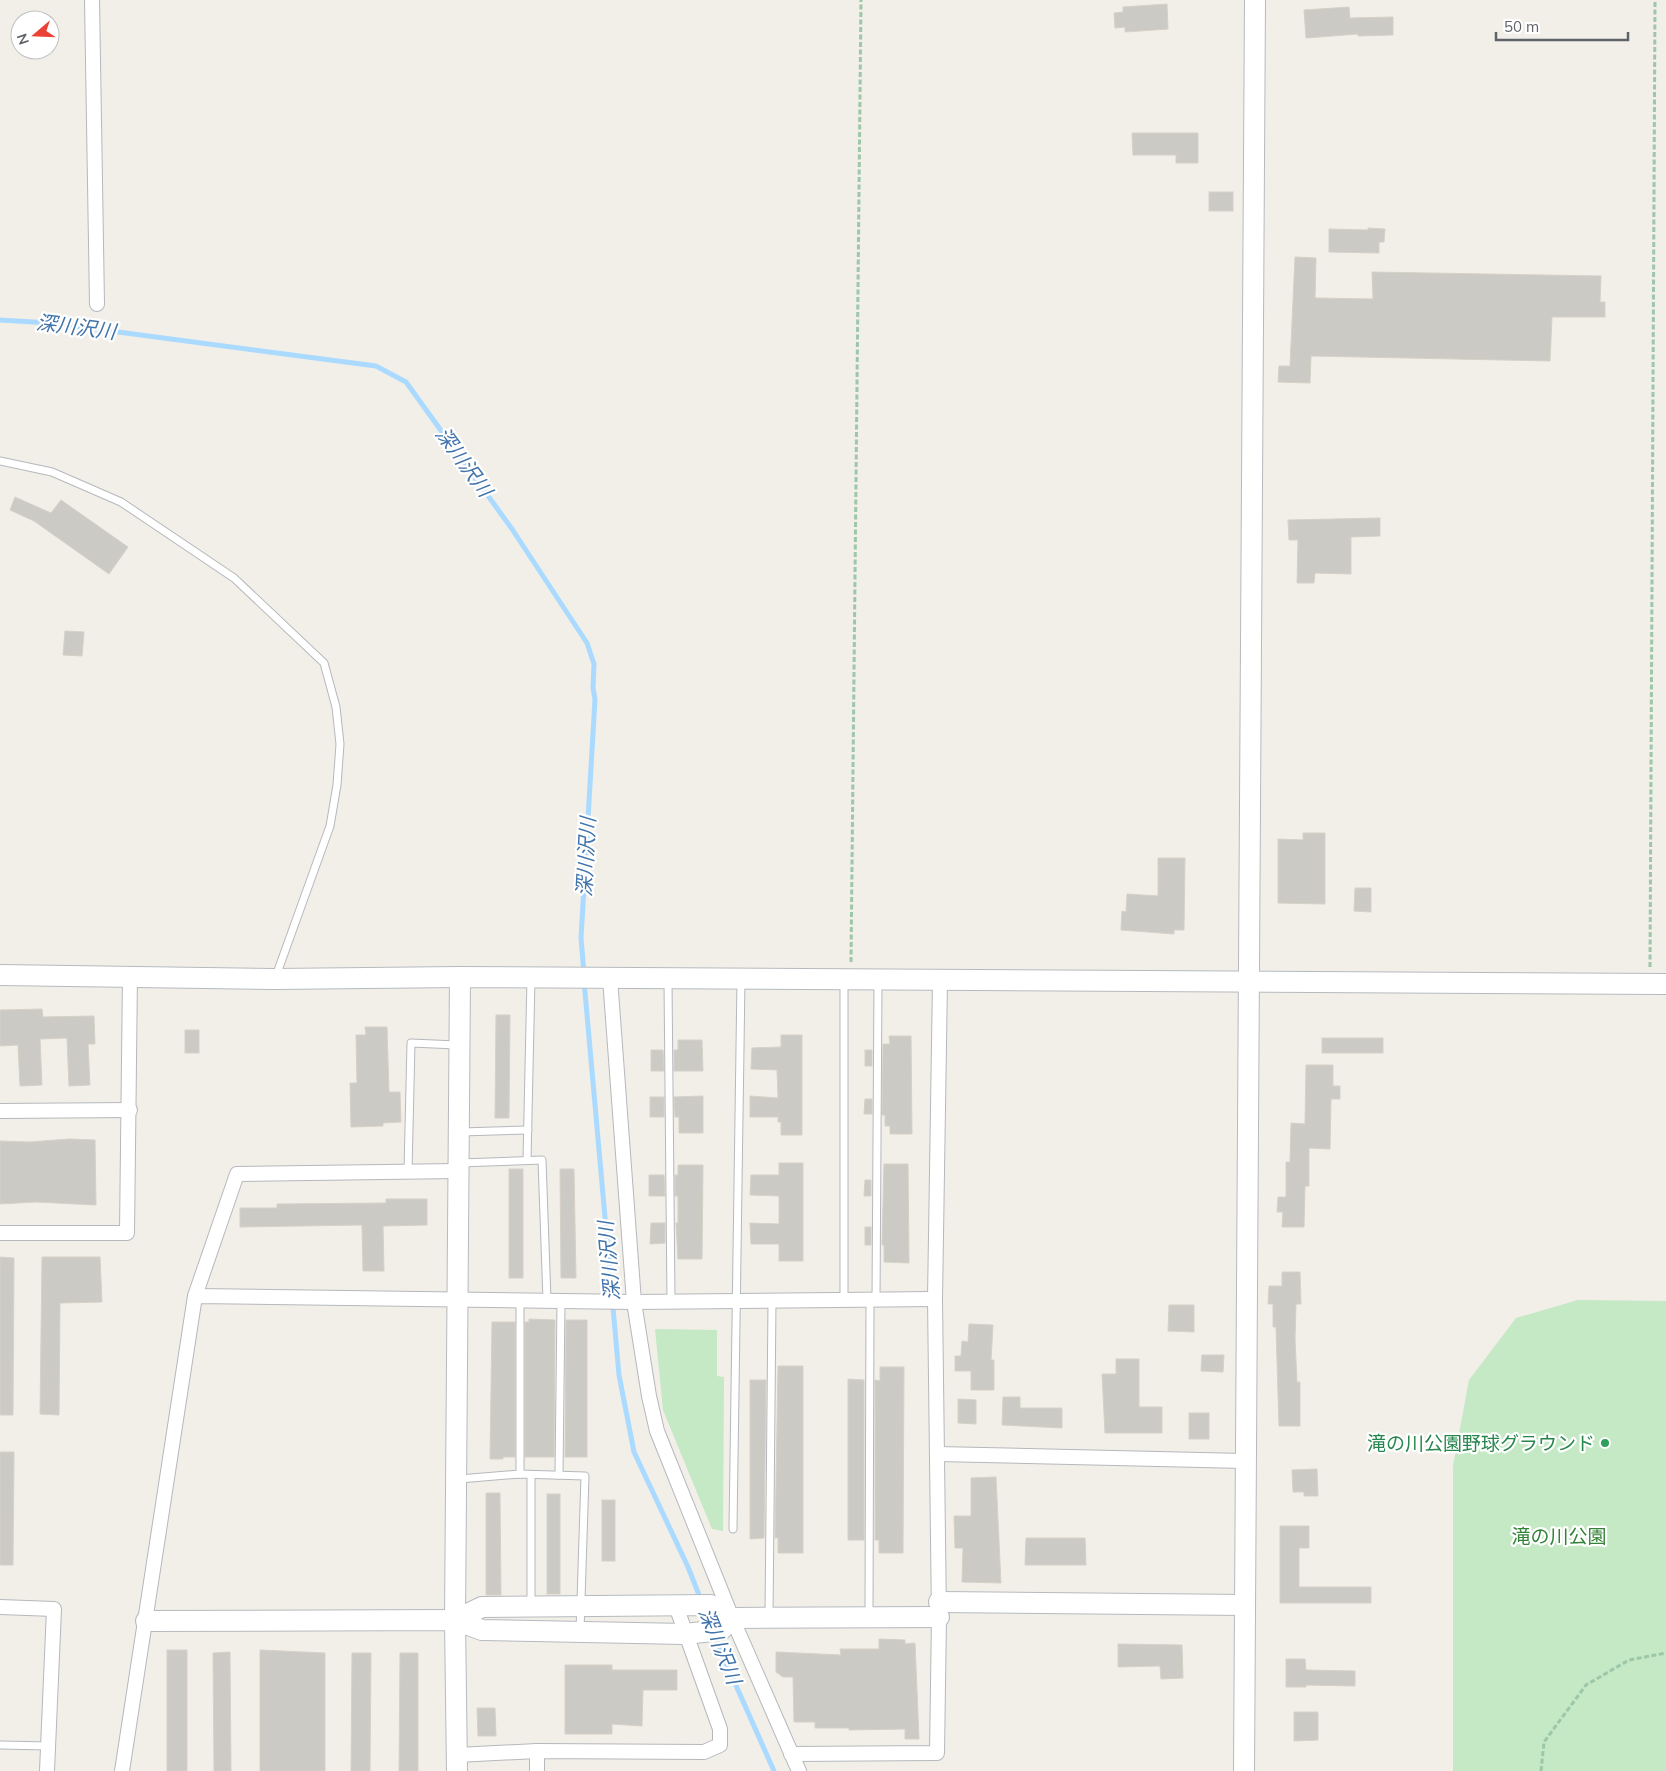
<svg xmlns="http://www.w3.org/2000/svg" width="1666" height="1771" viewBox="0 0 1666 1771" font-family="Mulish,'Noto Sans JP',sans-serif">
	<rect width="100%" height="100%" fill="#f1efe8"/>
	<g fill="#c5e8c5">
		<polygon points="1578,1300 1666,1301 1666,1771 1453,1771 1453,1466 1469,1380 1516,1318"/>
		<polygon points="655,1329 717,1330 717,1376 724,1377 723,1531 712,1529 663,1410"/>
	</g>
	<g fill="none" stroke-linecap="round" stroke-linejoin="round">
		<g stroke="#aadaff" stroke-width="5">
			<polyline points="0,320 50,323 376,366 406,382 512,529 587,643 594,664 593,688 595,699 581,938 584,973"/>
			<polyline points="584,981 619,1375 634,1452 688,1567 701,1600"/>
			<polyline points="714,1636 774,1771"/>
		</g>
	</g>
	<g fill="#cccac5" stroke="#d6d1c6">
		<polygon points="1167,4 1168,29 1125,32 1125,27 1115,28 1114,13 1123,12 1123,7"/>
		<polygon points="1349,7 1350,18 1393,17 1393,35 1358,36 1358,34 1306,38 1304,10"/>
		<polygon points="1132,133 1198,133 1198,163 1176,163 1176,155 1133,155"/>
		<rect x="1209" y="192" width="24" height="19"/>
		<polygon points="1368,228 1385,229 1384,242 1379,242 1379,253 1329,252 1329,229 1368,230"/>
		<polygon points="1295,257 1316,258 1315,298 1373,299 1372,272 1601,276 1600,302 1605,302 1605,317 1552,317 1550,361 1311,356 1310,383 1278,382 1279,366 1290,366"/>
		<polygon points="15,497 51,513 61,500 128,547 109,574 34,521 10,510"/>
		<polygon points="1380,518 1380,536 1351,537 1351,574 1315,573 1314,583 1297,583 1298,540 1289,540 1288,520"/>
		<polygon points="65,631 84,632 82,656 63,655"/>
		<polygon points="1303,833 1325,833 1325,904 1278,903 1278,839 1303,840"/>
		<polygon points="1158,858 1185,858 1184,930 1174,930 1174,934 1121,930 1122,911 1126,912 1127,894 1158,896"/>
		<polygon points="1355,888 1371,888 1371,912 1354,911"/>
		<polygon points="42,1009 43,1017 94,1016 95,1044 88,1044 90,1085 69,1086 67,1038 40,1039 42,1085 20,1086 18,1045 0,1046 0,1010"/>
		<polygon points="496,1015 510,1015 509,1118 495,1118"/>
		<polygon points="365,1027 387,1027 389,1092 400,1092 401,1122 383,1123 383,1126 351,1127 350,1083 357,1083 356,1035 366,1035"/>
		<rect x="185" y="1030" width="14" height="23"/>
		<polygon points="781,1035 802,1035 802,1135 781,1135 781,1122 778,1122 778,1117 750,1117 750,1096 778,1098 777,1070 751,1069 752,1048 781,1047"/>
		<polygon points="889,1036 911,1036 912,1134 890,1134 890,1126 885,1126 885,1115 882,1115 883,1044 890,1044"/>
		<rect x="1322" y="1038" width="61" height="15"/>
		<polygon points="678,1040 702,1040 703,1071 674,1071 674,1050 678,1050"/>
		<polygon points="651,1050 663,1050 664,1071 651,1071"/>
		<rect x="865" y="1050" width="7" height="16"/>
		<polygon points="1306,1065 1333,1065 1333,1086 1340,1086 1340,1099 1331,1099 1330,1149 1309,1148 1309,1186 1305,1186 1304,1227 1282,1227 1283,1212 1277,1212 1278,1197 1286,1197 1286,1162 1290,1162 1291,1123 1305,1124"/>
		<polygon points="703,1096 703,1133 679,1133 679,1117 675,1117 674,1097"/>
		<rect x="650" y="1097" width="14" height="20"/>
		<polygon points="865,1099 872,1099 872,1114 864,1114"/>
		<polygon points="69,1139 95,1140 96,1205 36,1202 0,1204 0,1141 30,1142"/>
		<polygon points="779,1163 803,1163 803,1261 779,1261 779,1244 751,1244 750,1223 779,1224 779,1196 750,1195 751,1175 779,1175"/>
		<polygon points="884,1164 908,1164 909,1263 884,1262 884,1245 882,1245"/>
		<polygon points="678,1165 703,1165 702,1259 678,1259 676,1223 678,1223 678,1196 675,1196 675,1175 678,1175"/>
		<rect x="509" y="1169" width="14" height="109"/>
		<polygon points="560,1169 574,1169 576,1278 561,1278"/>
		<polygon points="649,1175 664,1175 665,1196 649,1196"/>
		<polygon points="865,1180 871,1180 871,1196 864,1196"/>
		<polygon points="386,1199 427,1199 427,1225 383,1226 384,1271 363,1271 362,1225 240,1227 240,1208 277,1208 277,1204 386,1203"/>
		<polygon points="651,1223 665,1223 665,1243 650,1244"/>
		<rect x="865" y="1227" width="6" height="18"/>
		<polygon points="0,1257 14,1258 13,1415 0,1415"/>
		<polygon points="42,1257 100,1257 102,1302 60,1303 59,1415 40,1414"/>
		<polygon points="1282,1272 1300,1272 1301,1304 1296,1304 1295,1339 1297,1382 1300,1382 1300,1426 1279,1426 1276,1327 1273,1327 1273,1304 1268,1304 1269,1286 1282,1286"/>
		<polygon points="1169,1305 1194,1305 1194,1332 1168,1331"/>
		<polygon points="529,1319 555,1320 554,1457 525,1457 525,1322 529,1322"/>
		<polygon points="566,1320 587,1320 587,1457 565,1457"/>
		<polygon points="492,1322 515,1322 515,1457 503,1457 503,1459 490,1459"/>
		<polygon points="969,1324 993,1325 991,1360 994,1360 994,1390 971,1390 971,1371 955,1371 955,1356 961,1356 962,1341 968,1342"/>
		<polygon points="1202,1355 1224,1355 1223,1372 1201,1371"/>
		<polygon points="1116,1359 1139,1359 1139,1407 1162,1407 1162,1433 1105,1433 1102,1374 1116,1374"/>
		<polygon points="778,1366 803,1366 803,1553 778,1553 778,1538 775,1538"/>
		<polygon points="880,1367 904,1367 903,1553 879,1553 879,1540 875,1540 875,1380 880,1381"/>
		<polygon points="848,1379 864,1380 864,1540 848,1540"/>
		<polygon points="750,1380 766,1380 764,1538 750,1539"/>
		<polygon points="1003,1397 1020,1397 1020,1408 1062,1408 1062,1428 1002,1425"/>
		<polygon points="958,1399 976,1400 976,1424 958,1423"/>
		<rect x="1189" y="1413" width="20" height="26"/>
		<polygon points="0,1452 14,1452 13,1565 0,1565"/>
		<polygon points="1317,1469 1318,1496 1304,1496 1304,1492 1293,1492 1292,1470"/>
		<polygon points="996,1477 1001,1583 962,1582 963,1548 955,1548 954,1516 971,1516 971,1478"/>
		<polygon points="486,1493 500,1493 501,1595 486,1595"/>
		<rect x="547" y="1494" width="13" height="100"/>
		<rect x="602" y="1500" width="13" height="61"/>
		<polygon points="1280,1526 1309,1526 1309,1548 1299,1548 1299,1587 1371,1587 1371,1603 1280,1603"/>
		<polygon points="1026,1538 1085,1538 1086,1565 1025,1565"/>
		<polygon points="879,1639 905,1640 905,1644 915,1643 919,1739 905,1739 905,1729 849,1730 849,1728 815,1728 815,1722 794,1722 793,1677 783,1677 776,1672 776,1652 841,1655 840,1649 879,1649"/>
		<polygon points="1118,1644 1182,1645 1183,1678 1161,1679 1160,1666 1118,1667"/>
		<rect x="167" y="1650" width="20" height="121"/>
		<polygon points="260,1650 325,1653 325,1771 260,1771"/>
		<polygon points="230,1652 231,1771 214,1771 213,1653"/>
		<polygon points="352,1653 371,1653 370,1771 351,1771"/>
		<polygon points="400,1653 418,1653 418,1771 399,1771"/>
		<polygon points="1286,1659 1305,1659 1306,1670 1355,1671 1355,1686 1306,1685 1306,1687 1286,1687"/>
		<polygon points="565,1665 612,1665 612,1670 677,1670 677,1690 643,1690 642,1726 612,1724 612,1734 565,1734"/>
		<polygon points="477,1708 495,1708 496,1736 478,1736"/>
		<polygon points="1294,1712 1318,1712 1318,1740 1294,1741"/>
	</g>
	<g fill="none" stroke-linecap="round" stroke-linejoin="round">
		<defs>
			<g id="lane">
				<polyline points="0,461 52,472 121,502 234,578 324,663 336,707 340,744 337,785 330,826 276,976"/>
				<polyline points="668,980 671,1302"/>
				<polyline points="461,1132 528,1130"/>
				<polyline points="527,1160 531,978"/>
				<polyline points="460,1163 542,1160 547,1300"/>
				<polyline points="408,1171 411,1043 457,1045"/>
				<polyline points="844,1300 844,980"/>
				<polyline points="876,1300 878,980"/>
				<polyline points="520,1474 520,1300"/>
				<polyline points="559,1475 561,1301"/>
				<polyline points="459,1479 520,1474 585,1476 580,1631"/>
				<polyline points="733,1529 741,979"/>
				<polyline points="531,1604 531,1475"/>
				<polyline points="869,1614 870,1300"/>
				<polyline points="769,1617 772,1301"/>
				<polyline points="0,1745 49,1746"/>
			</g>
			<g id="street">
				<polyline points="92,0 97,304"/>
				<polyline points="610,978 634,1302 649,1396 657,1431 732,1618 799,1771"/>
				<polyline points="0,1111 130,1110"/>
				<polyline points="0,1233 127,1233 130,975"/>
				<polyline points="195,1296 237,1174 458,1171"/>
				<polyline points="937,1454 1245,1461"/>
				<polyline points="0,1607 54,1609 47,1771"/>
				<polyline points="537,1751 537,1771"/>
				<polyline points="791,1754 937,1753 939,1617 935,1299 940,980"/>
				<polyline points="457,1755 537,1751 704,1752 720,1745 720,1729 676,1606"/>
				<polyline points="122,1771 195,1296 634,1302 935,1299"/>
			</g>
			<g id="secondary">
				<polyline points="0,975 275,979 460,977"/>
				<polyline points="939,1602 1244,1605"/>
				<polyline points="455,1620 482,1607 711,1605 732,1618 939,1617"/>
				<polyline points="146,1621 455,1620 482,1630 685,1634 721,1630 732,1618"/>
				<polyline points="457,1771 455,1620 460,977 1666,984"/>
				<polyline points="1244,1771 1255,0"/>
			</g>
		</defs>
		<use href="#lane" stroke="#b5b8bc" stroke-width="9"/>
		<use href="#street" stroke="#b5b8bc" stroke-width="16"/>
		<use href="#secondary" stroke="#b6babf" stroke-width="22"/>
		<g stroke="#9cc7a9" stroke-width="3" stroke-dasharray="5 2.5" stroke-linecap="butt">
			<polyline points="851,962 861,0"/>
			<polyline points="1650,967 1655,0"/>
			<polyline points="1541,1771 1544,1742 1586,1685 1629,1660 1666,1653"/>
		</g>
		<use href="#lane" stroke="#fff" stroke-width="7"/>
		<use href="#street" stroke="#fff" stroke-width="14"/>
		<use href="#secondary" stroke="#fff" stroke-width="20"/>
	</g>
	<circle fill="#2e9e5b" stroke="#fff" stroke-width="2" cx="1605" cy="1443" r="5"/>
	<g text-anchor="middle" stroke-width="4.5" stroke-linejoin="round" paint-order="stroke">
		<g font-size="19" fill="#27864d" stroke="#fff" text-anchor="end">
			<text x="1595" y="1450">滝の川公園野球グラウンド</text>
		</g>
		<g font-size="19" fill="#348238" stroke="#fff">
			<text x="1559" y="1543">滝の川公園</text>
		</g>
		<g font-size="20" font-style="italic" fill="#4174aa" stroke="#fff">
			<text transform="translate(76 327) rotate(7)" y="7">深川沢川</text>
			<text transform="translate(464 462) rotate(54)" y="7">深川沢川</text>
			<text transform="translate(586 857) rotate(-87)" y="7">深川沢川</text>
			<text transform="translate(609 1261) rotate(-95)" y="7">深川沢川</text>
			<text transform="translate(720 1646) rotate(68)" y="7">深川沢川</text>
		</g>
	</g>
	<g transform="translate(35 35) rotate(251)"><circle r="24" fill="#ffffff" stroke="#bfc1c3"/>
	<path d="M0-4L9 19L0 12L-9 19Z" fill="#ea4335"/>
	<text y="-8" font-size="14" font-weight="bold" text-anchor="middle" fill="#5f6368">N</text>
	</g>
	<path d="M1496 32v8h132v-8" fill="none" stroke="#5f6368" stroke-width="2.5"/>
	<text x="1504" y="32" font-size="15" fill="#5f6368" stroke="#ffffff" stroke-width="4" paint-order="stroke">50 m</text>
</svg>
